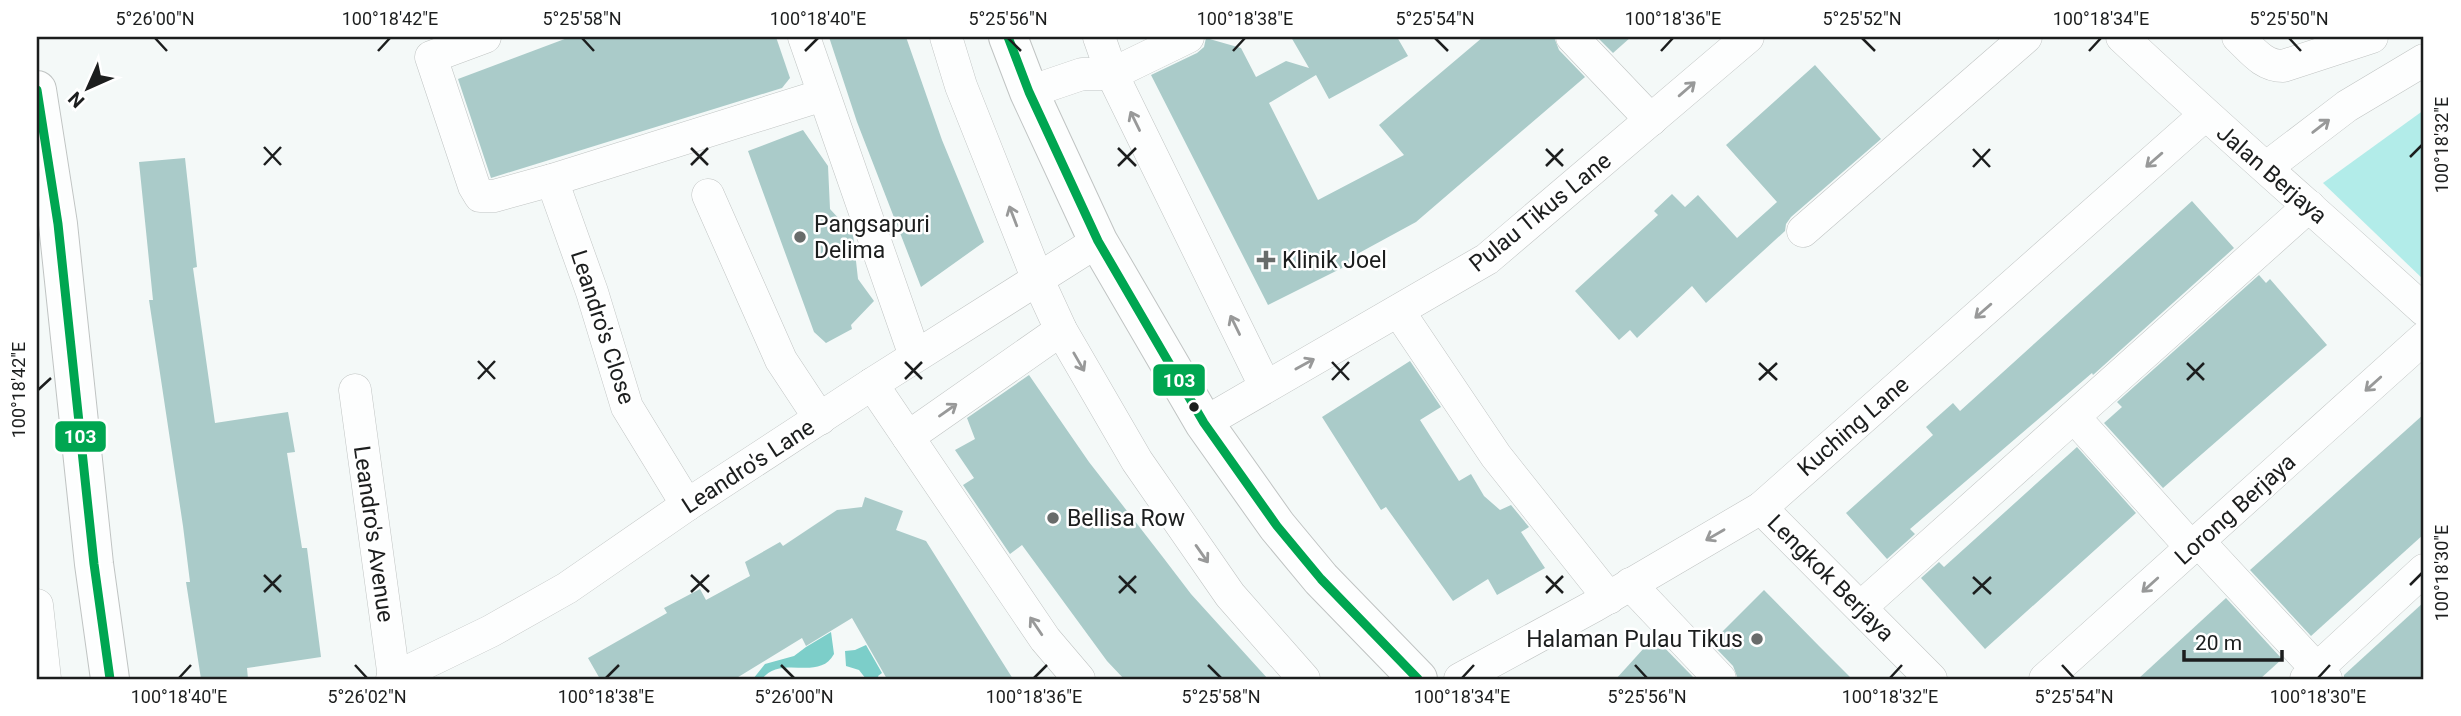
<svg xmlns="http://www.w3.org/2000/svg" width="2461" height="716" viewBox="0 0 2461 716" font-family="Roboto,sans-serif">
	<rect width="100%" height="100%" fill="#f4f9f8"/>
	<polygon fill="#b2ece9" points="2424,110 2424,280 2323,183"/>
	<g fill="#7ccec9">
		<path d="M 831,632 L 834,654 C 819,682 781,654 762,679 L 753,679 L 765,664 L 794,656 L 806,647 Z"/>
		<polygon points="866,645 882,673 878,676 879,679 866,679 859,670 846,666 845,651 855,650"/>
	</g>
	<g fill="#aacbc9">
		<polygon points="570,37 776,37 790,78 782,88 491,178 458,79"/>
		<polygon points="829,37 906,37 942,140 984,242 921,287 857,122"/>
		<polygon points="1291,37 1397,37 1408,56 1329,99 1316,75 1269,103 1318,200 1404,155 1379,125 1483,37 1554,37 1559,50 1585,77 1416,222 1348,259 1350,264 1268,305 1151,75 1197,53 1204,47 1206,38 1241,48 1256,77 1286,61 1309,68"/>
		<polygon points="1597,37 1631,37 1613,53"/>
		<polygon points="1815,65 1881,139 1791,217 1786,224 1785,231 1706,303 1692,286 1637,338 1630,330 1619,340 1575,291 1658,215 1654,211 1672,194 1685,207 1698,195 1737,238 1777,202 1726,145"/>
		<polygon points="803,130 828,166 830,209 853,234 858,279 874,301 851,325 852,329 826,343 814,332 748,151"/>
		<polygon points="185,158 197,267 193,268 215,423 288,412 295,452 287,453 302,548 307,548 321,657 247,668 248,679 201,679 186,582 190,582 183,526 149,300 153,300 139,162"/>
		<polygon points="2192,201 2234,248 2093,375 2092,373 1910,529 1915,534 1887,559 1846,513 1933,435 1926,427 1953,403 1960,411"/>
		<polygon points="2259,275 2266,283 2270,279 2327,345 2163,488 2104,423 2122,407 2117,402"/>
		<polygon points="1410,361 1441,407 1420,420 1459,481 1471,474 1484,496 1500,510 1511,505 1529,527 1521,532 1545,568 1497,595 1488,579 1453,601 1386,507 1381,510 1322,417"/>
		<polygon points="1029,375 1089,462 1162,556 1191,594 1268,679 1124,679 1107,661 1022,545 1010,554 963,485 974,478 955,450 975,439 967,418"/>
		<polygon points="2424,414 2424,534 2311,636 2250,570"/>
		<polygon points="2077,447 2136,513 1985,649 1921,578 1939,562 1944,567"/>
		<polygon points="865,497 903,511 896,530 926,541 1013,679 887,679 852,618 806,646 802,638 735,679 600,679 588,658 667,613 664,608 700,589 706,600 750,576 745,562 780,542 783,546 837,510 862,507"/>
		<polygon points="1764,590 1819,646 1852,679 1738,679 1733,666 1711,643"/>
		<polygon points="2226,598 2282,659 2260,679 2138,679"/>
		<polygon points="2424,602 2424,679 2344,679 2344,675"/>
		<polygon points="1654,637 1695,679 1616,679"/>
	</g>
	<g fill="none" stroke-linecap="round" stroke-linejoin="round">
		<defs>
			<g id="minor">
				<polyline points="485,37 431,57 474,186 480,196 494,196 552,180 823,95"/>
				<polyline points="804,37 915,356"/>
				<polyline points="946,37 961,86 1038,280 1061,330 1137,461 1230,595 1304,679"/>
				<polyline points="1099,37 1112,74 1265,386"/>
				<polyline points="1572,37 1651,120"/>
				<path d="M 2122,37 C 2221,130 2324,219 2424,310"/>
				<path d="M 2238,37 C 2252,50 2263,66 2283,66 L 2372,37"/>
				<polyline points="1029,92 1082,74 1112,74 1188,37"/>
				<polyline points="2267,167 2347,106 2424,60"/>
				<polyline points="552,180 592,292 627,407 687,505"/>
				<polyline points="708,195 781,360 820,419"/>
				<polyline points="1803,231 2026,37"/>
				<polyline points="1399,312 1496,456 1609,598"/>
				<polyline points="1061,330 908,437 1045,639 1079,679"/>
				<polyline points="872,384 908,437"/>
				<polyline points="355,390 394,678"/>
				<polyline points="2074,417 2191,547"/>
				<polyline points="1204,423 1487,259 1748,37"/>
				<polyline points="1761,508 1931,679"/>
				<polyline points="2198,541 2326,679"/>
				<polyline points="1630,584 1720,679"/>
				<polyline points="37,605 45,679"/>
				<polyline points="1861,607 2309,206"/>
				<polyline points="392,679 491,631 567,588 687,505 872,384 1098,241"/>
				<polyline points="1460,679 1594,606 1761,508 2205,115"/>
				<polyline points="2045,679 2424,338"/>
				<polyline points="2306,679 2424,570"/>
			</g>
			<g id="major">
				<polyline points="1008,37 1029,92 1098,241 1204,423 1277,526 1321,579 1418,679"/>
				<polyline points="37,90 58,224 94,564 110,679"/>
			</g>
		</defs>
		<use href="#minor" stroke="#c0c4c3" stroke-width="33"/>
		<use href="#major" stroke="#c0c4c3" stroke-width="40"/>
		<use href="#minor" stroke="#fdfefe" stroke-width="32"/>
		<use href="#major" stroke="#fdfefe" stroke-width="38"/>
		<defs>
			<g id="bus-1">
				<polyline points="1008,37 1029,92 1098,241 1204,423 1277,526 1321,579 1418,679"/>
				<polyline points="37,90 58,224 94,564 110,679"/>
			</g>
		</defs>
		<use href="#bus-1" stroke="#fff" stroke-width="14"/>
		<use href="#bus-1" stroke="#00a651" stroke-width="9"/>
	</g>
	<defs><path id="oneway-shaft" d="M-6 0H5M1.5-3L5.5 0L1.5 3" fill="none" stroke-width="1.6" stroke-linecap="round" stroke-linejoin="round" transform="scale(1.75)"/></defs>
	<g stroke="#989999">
		<use href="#oneway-shaft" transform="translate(1687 89) rotate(-41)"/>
		<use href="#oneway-shaft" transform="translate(1135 121) rotate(-116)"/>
		<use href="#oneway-shaft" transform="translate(2321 126) rotate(-38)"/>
		<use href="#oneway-shaft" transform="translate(2154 160) rotate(139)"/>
		<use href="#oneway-shaft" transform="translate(1013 216) rotate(-111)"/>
		<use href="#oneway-shaft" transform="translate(1983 311) rotate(139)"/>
		<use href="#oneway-shaft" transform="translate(1235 325) rotate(-116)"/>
		<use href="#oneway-shaft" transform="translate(1079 362) rotate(60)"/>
		<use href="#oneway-shaft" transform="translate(1305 364) rotate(-29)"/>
		<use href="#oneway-shaft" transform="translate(2373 384) rotate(138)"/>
		<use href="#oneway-shaft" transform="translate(948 410) rotate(-35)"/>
		<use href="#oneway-shaft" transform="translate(1715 535) rotate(150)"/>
		<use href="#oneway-shaft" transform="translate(1202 554) rotate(55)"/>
		<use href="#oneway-shaft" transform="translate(2150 585) rotate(138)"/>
		<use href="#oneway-shaft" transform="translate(1036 626) rotate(-124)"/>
	</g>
	<path fill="none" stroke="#1c1e1e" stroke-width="2.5" d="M 155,38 L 167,51M 582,38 L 594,51M 1008,38 L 1021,51M 1435,38 L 1448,51M 1862,38 L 1875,51M 2289,38 L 2301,51M 378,51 L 390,38M 805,51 L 818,38M 1233,51 L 1245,38M 1661,51 L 1673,38M 2089,51 L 2101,38M 264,147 L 281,165M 691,148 L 708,165M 1118,148 L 1136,166M 1546,149 L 1563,166M 1973,149 L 1990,167M 2410,157 L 2422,145M 264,165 L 281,147M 691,165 L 708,148M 1118,166 L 1136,148M 1546,166 L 1563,149M 1973,167 L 1990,149M 478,361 L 495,379M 905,362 L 922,379M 1332,362 L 1349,380M 1759,363 L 1777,380M 2187,363 L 2204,380M 478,379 L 495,361M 905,379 L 922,362M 1332,380 L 1349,362M 1759,380 L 1777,363M 2187,380 L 2204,363M 38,390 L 51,378M 264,575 L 281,592M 691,575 L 709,592M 1119,576 L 1136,593M 1546,576 L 1563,593M 1973,577 L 1991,594M 2410,585 L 2422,573M 264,592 L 281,575M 691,592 L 709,575M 1119,593 L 1136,576M 1546,593 L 1563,576M 1973,594 L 1991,577M 355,665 L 367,678M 781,665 L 794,678M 1208,665 L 1221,678M 1635,665 L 1647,678M 2062,665 L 2074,678M 179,678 L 191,665M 606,678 L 619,665M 1034,678 L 1047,665M 1462,678 L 1474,665M 1890,678 L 1902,665M 2318,678 L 2330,665"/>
	<g fill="#686b6a" stroke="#fff" stroke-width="2.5">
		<circle cx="800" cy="237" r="7"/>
		<path d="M1262.5 249.5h7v7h7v7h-7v7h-7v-7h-7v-7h7z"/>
		<circle cx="1053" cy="518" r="7"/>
		<circle cx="1757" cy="639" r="7"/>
	</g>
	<circle fill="#1c1e1e" stroke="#fff" stroke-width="2.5" cx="1194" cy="407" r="6"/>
	<g text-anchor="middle" stroke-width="5" stroke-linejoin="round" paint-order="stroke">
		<g font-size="23" fill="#1c1e1e" stroke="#fff">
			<text transform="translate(2272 174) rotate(41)" y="8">Jalan Berjaya</text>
			<text transform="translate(1540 212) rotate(-39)" y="8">Pulau Tikus Lane</text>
			<text transform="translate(603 327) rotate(72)" y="8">Leandro's Close</text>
			<text transform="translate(1853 426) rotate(-41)" y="8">Kuching Lane</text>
			<text transform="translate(748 466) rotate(-33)" y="8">Leandro's Lane</text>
			<text transform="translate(2235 509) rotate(-42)" y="8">Lorong Berjaya</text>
			<text transform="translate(374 534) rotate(82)" y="8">Leandro's Avenue</text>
			<text transform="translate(1831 578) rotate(45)" y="8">Lengkok Berjaya</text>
		</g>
		<g font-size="23" fill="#1c1e1e" stroke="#fff" text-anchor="start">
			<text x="814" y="232">Pangsapuri<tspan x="814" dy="26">Delima</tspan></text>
			<text x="1282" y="268">Klinik Joel</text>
			<text x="1067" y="526">Bellisa Row</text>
			<text x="1743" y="647" text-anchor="end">Halaman Pulau Tikus</text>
		</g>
	</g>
	<g stroke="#fff" stroke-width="2.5">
		<rect x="1152" y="363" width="54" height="34" rx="7" fill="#00a651"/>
		<rect x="54" y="420" width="53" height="33" rx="7" fill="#00a651"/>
	</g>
	<g font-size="19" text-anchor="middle" font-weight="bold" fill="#fff">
		<text x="1179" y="387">103</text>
		<text x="80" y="443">103</text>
	</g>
	<rect width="2461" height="716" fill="none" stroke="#ffffff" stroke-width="77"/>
	<g transform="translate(88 88) rotate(225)" stroke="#ffffff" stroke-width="5" paint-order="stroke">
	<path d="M0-5L12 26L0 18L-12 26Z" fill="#1c1e1e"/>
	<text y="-10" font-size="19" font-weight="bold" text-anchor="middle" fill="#1c1e1e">N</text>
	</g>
	<path d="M2184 650v10h98v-10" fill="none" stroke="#1c1e1e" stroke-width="3.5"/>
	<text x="2195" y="650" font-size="21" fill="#1c1e1e" stroke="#ffffff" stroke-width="5" paint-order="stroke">20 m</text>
	<rect x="38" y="38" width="2384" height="640" fill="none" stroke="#1c1e1e" stroke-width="2.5"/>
	<g font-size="18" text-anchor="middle" fill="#1c1e1e">
		<text x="155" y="25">5°26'00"N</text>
		<text x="390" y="25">100°18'42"E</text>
		<text x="582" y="25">5°25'58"N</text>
		<text x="818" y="25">100°18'40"E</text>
		<text x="1008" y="25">5°25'56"N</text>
		<text x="1245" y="25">100°18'38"E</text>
		<text x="1435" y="25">5°25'54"N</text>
		<text x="1673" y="25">100°18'36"E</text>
		<text x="1862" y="25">5°25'52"N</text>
		<text x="2101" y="25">100°18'34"E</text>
		<text x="2289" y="25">5°25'50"N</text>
		<text transform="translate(2442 145) rotate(-90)" y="6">100°18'32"E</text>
		<text transform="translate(19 390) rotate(-90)" y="6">100°18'42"E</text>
		<text transform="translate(2442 573) rotate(-90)" y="6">100°18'30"E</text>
		<text x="179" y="703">100°18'40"E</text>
		<text x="367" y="703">5°26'02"N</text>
		<text x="606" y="703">100°18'38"E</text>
		<text x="794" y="703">5°26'00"N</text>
		<text x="1034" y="703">100°18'36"E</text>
		<text x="1221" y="703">5°25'58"N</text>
		<text x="1462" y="703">100°18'34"E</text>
		<text x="1647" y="703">5°25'56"N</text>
		<text x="1890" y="703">100°18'32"E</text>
		<text x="2074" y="703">5°25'54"N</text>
		<text x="2318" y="703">100°18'30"E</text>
	</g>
</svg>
